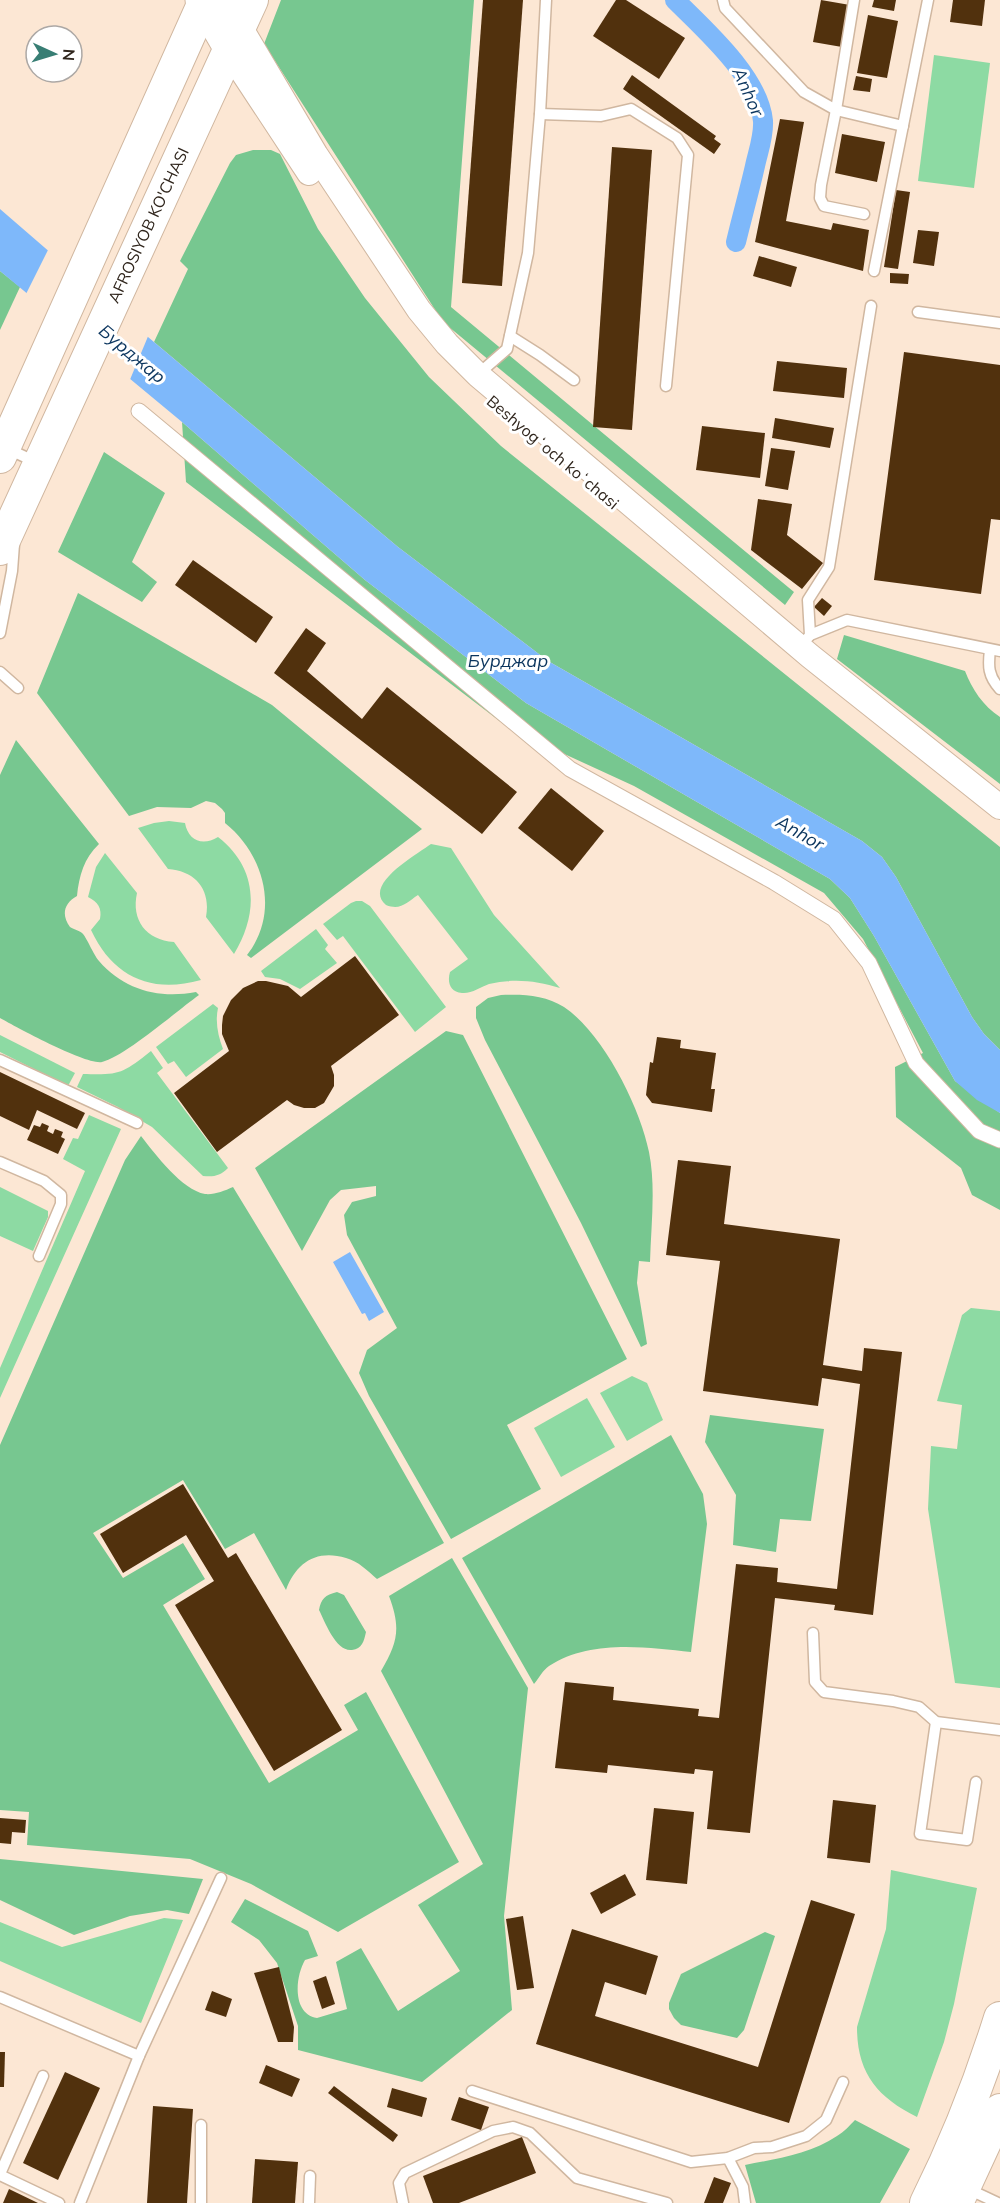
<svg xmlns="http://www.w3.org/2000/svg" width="1000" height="2203" viewBox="0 0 1000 2203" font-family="Mulish,sans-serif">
	<rect width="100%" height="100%" fill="#fce7d4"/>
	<g fill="#8ddaa3">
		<polygon points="934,55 990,63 974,188 918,181"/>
		<path d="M 169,821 L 185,823 C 188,840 202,847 218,837 C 258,868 259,913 234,954 L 206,917 C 211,890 196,871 168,869 L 138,828 L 154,823 Z"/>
		<path d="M 431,844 L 451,848 L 494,915 L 560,988 C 537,981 514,978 489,984 C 481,987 471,994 462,993 C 450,992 447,982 450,972 L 468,959 L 418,895 C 407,902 401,911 386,905 C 362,885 416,855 431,844 Z"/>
		<path d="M 105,853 L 137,893 C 131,920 146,940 174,942 L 201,980 C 151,994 113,977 91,930 L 100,919 C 102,908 98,902 88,897 L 96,867 Z"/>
		<polygon points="356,901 362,901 370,906 446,1007 415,1032 343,936 337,940 323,924 351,903"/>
		<polygon points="316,929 328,945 325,949 337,963 300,989 280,979 265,977 261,971"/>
		<path d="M 213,1004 L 218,1008 C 215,1022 218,1036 223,1049 L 186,1077 L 174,1061 L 168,1064 L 156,1047 Z"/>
		<polygon points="0,1035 75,1073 68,1086 0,1052"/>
		<path d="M 151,1051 L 163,1068 L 157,1073 L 228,1168 C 220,1176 214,1177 203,1176 L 152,1127 L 118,1107 L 77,1087 L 83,1074 C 120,1075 122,1074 151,1051 Z"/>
		<polygon points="89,1115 121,1129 0,1398 0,1368 85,1171 63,1159 73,1138 78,1139"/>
		<polygon points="0,1187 48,1211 48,1217 33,1251 0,1236"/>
		<polygon points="971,1308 1000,1311 1000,1688 955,1683 928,1509 931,1446 957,1449 962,1405 937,1401 962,1315"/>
		<polygon points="632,1376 647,1383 663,1420 627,1441 600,1393"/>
		<polygon points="587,1398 615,1447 561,1477 534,1428"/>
		<path d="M 891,1870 L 977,1888 L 954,2004 L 944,2042 L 917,2117 C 877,2097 857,2073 857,2027 L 886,1929 Z"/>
		<polygon points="164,1918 183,1920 141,2023 0,1961 0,1922 62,1947"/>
	</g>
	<g fill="#77c790">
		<polygon points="281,0 474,0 451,307 794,592 785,605 443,322 264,44"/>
		<polygon points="253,150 271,150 280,154 318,229 365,298 429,377 501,446 1000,847 1000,1050 984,1034 972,1017 896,877 882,857 862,841 548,661 398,547 154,342 188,269 180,261 230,163 236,155"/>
		<polygon points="0,271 20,287 0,330"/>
		<polygon points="182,422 365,580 526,703 804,864 830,879 850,898 874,936 955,1081 1000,1113 1000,1210 972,1195 961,1168 896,1117 895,1067 923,1053 863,939 824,893 634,786 510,729 186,482"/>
		<polygon points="104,452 165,493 132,562 157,582 142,602 58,552"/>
		<path d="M 78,593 L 272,705 L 422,829 L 251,958 L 247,955 C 280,913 265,855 225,823 L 225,813 L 222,809 L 215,803 L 206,801 L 191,808 L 157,807 L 129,816 L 37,693 Z"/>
		<path d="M 844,635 L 965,671 C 972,689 983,706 1000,717 L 1000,784 L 837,659 Z"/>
		<path d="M 16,740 L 99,844 C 84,858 79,876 77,896 C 64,903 61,915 70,927 C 73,929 80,931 82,933 C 86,936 93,954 99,961 C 124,990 159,999 196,992 L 199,995 C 178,1010 124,1057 102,1062 C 86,1065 18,1028 0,1018 L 0,775 Z"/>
		<path d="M 501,995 C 523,994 545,995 564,1007 C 603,1033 640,1107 649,1152 C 656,1187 651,1226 650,1262 L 639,1261 L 637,1283 L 647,1344 L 641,1347 L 581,1223 L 485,1040 L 476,1018 L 476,1007 L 488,998 Z"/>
		<polygon points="446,1031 463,1035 627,1359 507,1425 541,1489 451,1539 369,1396 359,1373 367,1350 397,1328 347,1235 344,1215 352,1202 376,1196 376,1186 341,1190 330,1200 302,1251 255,1168"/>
		<path d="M 141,1136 C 155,1154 182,1190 205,1194 C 214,1195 224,1191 233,1187 L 362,1399 L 444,1543 L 377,1579 C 368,1571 358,1561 346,1558 C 316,1549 296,1563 286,1590 L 254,1533 L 225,1549 L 183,1480 L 93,1533 L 123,1578 L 183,1543 L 205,1579 L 163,1605 L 269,1783 L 358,1730 L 344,1705 L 366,1692 L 459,1862 L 338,1932 L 251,1884 L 190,1859 L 27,1845 L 29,1812 L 0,1810 L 0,1445 L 125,1160 Z"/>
		<polygon points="710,1415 824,1429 811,1521 780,1519 776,1552 733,1545 736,1495 705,1442"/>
		<path d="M 671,1435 L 703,1494 L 707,1524 L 691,1652 C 646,1647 590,1639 549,1666 C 543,1670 539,1678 534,1684 L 462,1558 Z"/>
		<path d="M 452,1558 L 528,1688 L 504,1916 L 512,2010 L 422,2082 L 298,2050 L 298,2026 L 277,1963 L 259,1940 L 231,1922 L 245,1899 L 308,1931 L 318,1956 L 305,1960 C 295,1977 292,2014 317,2018 L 347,2009 L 336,1962 L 361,1948 L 398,2011 L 460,1971 L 418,1905 L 483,1864 L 381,1671 C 398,1642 401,1628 389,1596 Z"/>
		<path d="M 337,1592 L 344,1595 L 366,1632 C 364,1641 362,1649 352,1650 C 336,1652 325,1622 319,1610 C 321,1599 325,1595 337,1592 Z"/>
		<polygon points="0,1859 203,1879 189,1914 167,1910 130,1916 74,1935 0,1900"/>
		<polygon points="765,1932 775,1936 744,2030 737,2038 681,2025 674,2018 669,2009 669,2003 681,1974"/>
		<path d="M 855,2120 L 910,2149 L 880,2203 L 756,2203 L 745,2165 C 775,2159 811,2154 837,2136 C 844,2132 850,2125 855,2120 Z"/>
	</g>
	<g fill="#7eb8fa">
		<polygon points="0,209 148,337 398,547 548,661 862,841 882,857 896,877 972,1017 984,1034 1000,1050 1000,1113 977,1100 955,1081 874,936 850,898 830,879 526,703 365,580 182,422 0,271"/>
		<polygon points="350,1252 384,1312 369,1321 365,1313 362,1314 333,1262"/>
	</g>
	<polygon fill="#fce7d4" points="49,248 149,334 129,382 25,296"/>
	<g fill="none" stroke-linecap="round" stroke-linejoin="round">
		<path stroke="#7eb8fa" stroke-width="20" d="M 675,0 C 704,29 759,77 763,121 C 764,136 758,152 755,166 C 749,192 742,217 736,242"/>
	</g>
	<g fill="#51310d">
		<polygon points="483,0 523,0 502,286 462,283"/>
		<polygon points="616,0 626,0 685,38 659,79 593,36"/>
		<polygon points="821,0 850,5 842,47 813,42"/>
		<polygon points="874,0 896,0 894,11 872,7"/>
		<polygon points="953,0 985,0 982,26 950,22"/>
		<polygon points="868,15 898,21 887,78 857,73"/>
		<polygon points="632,75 716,136 714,139 721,144 714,154 623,89"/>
		<polygon points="856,76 872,79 870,92 853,90"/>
		<polygon points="780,119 804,122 786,221 831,230 833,223 869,230 863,271 755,242"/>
		<polygon points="842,134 885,142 877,182 835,173"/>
		<polygon points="612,147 652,150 632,430 593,427"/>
		<polygon points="896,190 910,192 898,269 884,267"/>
		<polygon points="918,230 939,232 934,266 913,263"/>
		<polygon points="759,256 797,267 791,287 753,276"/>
		<polygon points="890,273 909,274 908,284 890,283"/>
		<polygon points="904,352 1000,365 1000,520 991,519 981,594 874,580"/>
		<polygon points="777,361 847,368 844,398 773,391"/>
		<polygon points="775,418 834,428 830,448 772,438"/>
		<polygon points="702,426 765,433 760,478 696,470"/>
		<polygon points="771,448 795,451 788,490 765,486"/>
		<polygon points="758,499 792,504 787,535 823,563 802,589 751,550"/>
		<polygon points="193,560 273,617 256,643 175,585"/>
		<polygon points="822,598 832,606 824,616 814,607"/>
		<polygon points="306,628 326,643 307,671 362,719 387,687 517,792 482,834 274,673"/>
		<polygon points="551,788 604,831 572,871 518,828"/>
		<polygon points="355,956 399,1015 331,1066 334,1075 334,1086 324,1103 315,1108 304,1108 294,1105 287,1100 217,1152 174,1093 229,1051 222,1034 222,1025 223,1016 231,1000 243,988 258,981 266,981 288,986 301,997"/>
		<polygon points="657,1037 681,1040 680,1048 716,1053 711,1089 715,1089 712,1112 652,1103 646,1095 650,1062 653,1063"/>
		<polygon points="0,1072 85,1113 77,1129 37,1110 29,1130 0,1116"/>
		<polygon points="42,1123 49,1126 47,1131 53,1134 55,1129 63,1132 61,1137 65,1139 58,1154 27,1140 34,1125 40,1127"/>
		<polygon points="678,1160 731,1166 724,1224 840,1239 823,1365 862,1371 864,1348 902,1352 873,1615 834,1610 835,1605 775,1598 750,1833 707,1829 713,1771 695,1769 694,1774 608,1765 607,1773 555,1768 565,1682 614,1687 613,1700 699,1709 698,1716 719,1718 736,1564 778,1568 777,1582 837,1589 860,1384 822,1378 818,1406 703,1391 720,1261 666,1255"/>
		<polygon points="183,1484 228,1558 236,1553 342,1730 274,1771 175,1605 214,1581 186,1535 123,1573 100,1534"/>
		<polygon points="833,1800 876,1805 870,1863 827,1858"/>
		<polygon points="654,1808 694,1812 687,1884 646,1880"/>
		<polygon points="0,1818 26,1820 25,1833 12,1832 11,1844 0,1843"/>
		<polygon points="625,1874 636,1895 601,1914 590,1893"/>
		<polygon points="811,1900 855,1914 789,2123 536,2044 572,1929 658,1956 646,1995 605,1982 595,2016 758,2067"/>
		<polygon points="523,1916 534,1988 517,1990 506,1919"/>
		<polygon points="279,1967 294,2027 293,2042 278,2042 254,1973"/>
		<polygon points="326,1976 335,2004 322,2009 313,1981"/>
		<polygon points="212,1991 232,1999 226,2017 205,2010"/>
		<polygon points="0,2052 5,2052 4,2087 0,2087"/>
		<polygon points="266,2065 300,2079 292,2097 259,2083"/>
		<polygon points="65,2072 100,2088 58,2180 23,2163"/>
		<polygon points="334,2086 398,2135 393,2142 328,2093"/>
		<polygon points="392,2088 427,2098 422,2117 387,2107"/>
		<polygon points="459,2097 489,2107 481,2130 451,2120"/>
		<polygon points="153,2106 193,2109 187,2203 147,2203"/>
		<polygon points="522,2137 536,2173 459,2203 433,2203 423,2176"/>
		<polygon points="255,2159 298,2162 295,2203 252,2203"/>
		<polygon points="714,2177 731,2183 723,2203 704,2203"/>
		<polygon points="9,2189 38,2203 3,2203"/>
	</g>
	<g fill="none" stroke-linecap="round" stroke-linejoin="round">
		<defs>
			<g id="service">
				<polyline points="723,0 725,8 804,92 836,110 903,126"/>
				<polyline points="854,0 836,110 821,185 820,198 824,206 864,214"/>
				<polyline points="540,114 601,116 631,109 677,138 688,155 666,386"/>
				<polyline points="874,271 928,0"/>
				<polyline points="918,312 1000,323"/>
				<polyline points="510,336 540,355 574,380"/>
				<polyline points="476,376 507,349 528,253 540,114 546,0"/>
				<polyline points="6,448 38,463"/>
				<polyline points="0,633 12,571 14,544"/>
				<polyline points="810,635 847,620 1000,651"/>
				<polyline points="799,649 810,635 808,600 829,567 871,306"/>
				<path d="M 990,650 C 988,666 988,676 1000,689"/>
				<polyline points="0,672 18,688"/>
				<polyline points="0,1060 137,1123"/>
				<polyline points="0,1162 44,1181 61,1195 61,1204 39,1256"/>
				<polyline points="813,1633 815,1682 824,1692 893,1701 919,1707 936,1722 1000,1730"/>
				<polyline points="936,1722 920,1834 967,1840 976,1782"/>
				<polyline points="0,1997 139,2056"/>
				<polyline points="472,2091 691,2162 728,2158 754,2148 772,2147 806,2136 826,2120 843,2082"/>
				<polyline points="201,2125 201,2203"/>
				<polyline points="728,2158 743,2187 745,2203"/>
				<polyline points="0,2174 43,2076"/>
				<polyline points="0,2175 59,2203"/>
				<polyline points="968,2189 998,2203"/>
				<polyline points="80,2203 139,2056 221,1878"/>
				<polyline points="309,2203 310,2176"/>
				<polyline points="403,2203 399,2183 405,2173 493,2131 513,2127 530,2133 577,2178 667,2203"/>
			</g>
			<polyline id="pedestrian" points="139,411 570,769 774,882 834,919 869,963 916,1063 979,1131 1000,1140"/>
			<g id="tertiary">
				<polyline points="239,25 316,155 419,310 447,344 478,375 810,656 1000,807"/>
				<polyline points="228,50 309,173"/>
			</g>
			<g id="secondary">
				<polyline points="199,0 228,50"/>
				<polyline points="225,0 239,25"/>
			</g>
			<g id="primary">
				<polyline points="0,457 205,0"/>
				<polyline points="0,549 252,0"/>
				<path d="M 926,2203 C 956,2143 980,2082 1000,2018"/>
				<polyline points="957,2203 1000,2110"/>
			</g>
		</defs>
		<use href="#service" stroke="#d0b7a0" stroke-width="13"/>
		<use href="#pedestrian" stroke="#d0b7a0" stroke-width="17"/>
		<use href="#tertiary" stroke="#d0b7a0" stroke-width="26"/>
		<use href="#secondary" stroke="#d0b7a0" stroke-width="29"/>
		<use href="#primary" stroke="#d0b7a0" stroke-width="34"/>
		<use href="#service" stroke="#fff" stroke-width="10"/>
		<use href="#pedestrian" stroke="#fff" stroke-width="15"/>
		<use href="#tertiary" stroke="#fff" stroke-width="24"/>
		<use href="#secondary" stroke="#fff" stroke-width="27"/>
		<use href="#primary" stroke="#fff" stroke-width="32"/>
	</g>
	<g text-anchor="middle" stroke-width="6" stroke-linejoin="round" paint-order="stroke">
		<g font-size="16" fill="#30261d" stroke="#fff">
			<text transform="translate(148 225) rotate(-65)" y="6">AFROSIYOB KO'CHASI</text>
			<text transform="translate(553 452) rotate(40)" y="6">Beshyogʻoch koʻchasi</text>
		</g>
		<g font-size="18" font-style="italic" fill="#0b355e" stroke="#fff">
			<text transform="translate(748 92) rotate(66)" y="6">Anhor</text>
			<text transform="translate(132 354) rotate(40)" y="6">Бурджар</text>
			<text x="508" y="667">Бурджар</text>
			<text transform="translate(800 833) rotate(30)" y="6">Anhor</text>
		</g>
	</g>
	<g transform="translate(54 54) rotate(94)"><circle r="28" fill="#ffffff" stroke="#aca8a5" stroke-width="1.5"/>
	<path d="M0-4.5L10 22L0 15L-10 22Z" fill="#387e74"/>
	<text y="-9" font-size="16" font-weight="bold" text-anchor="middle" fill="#30261d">N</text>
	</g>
</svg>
